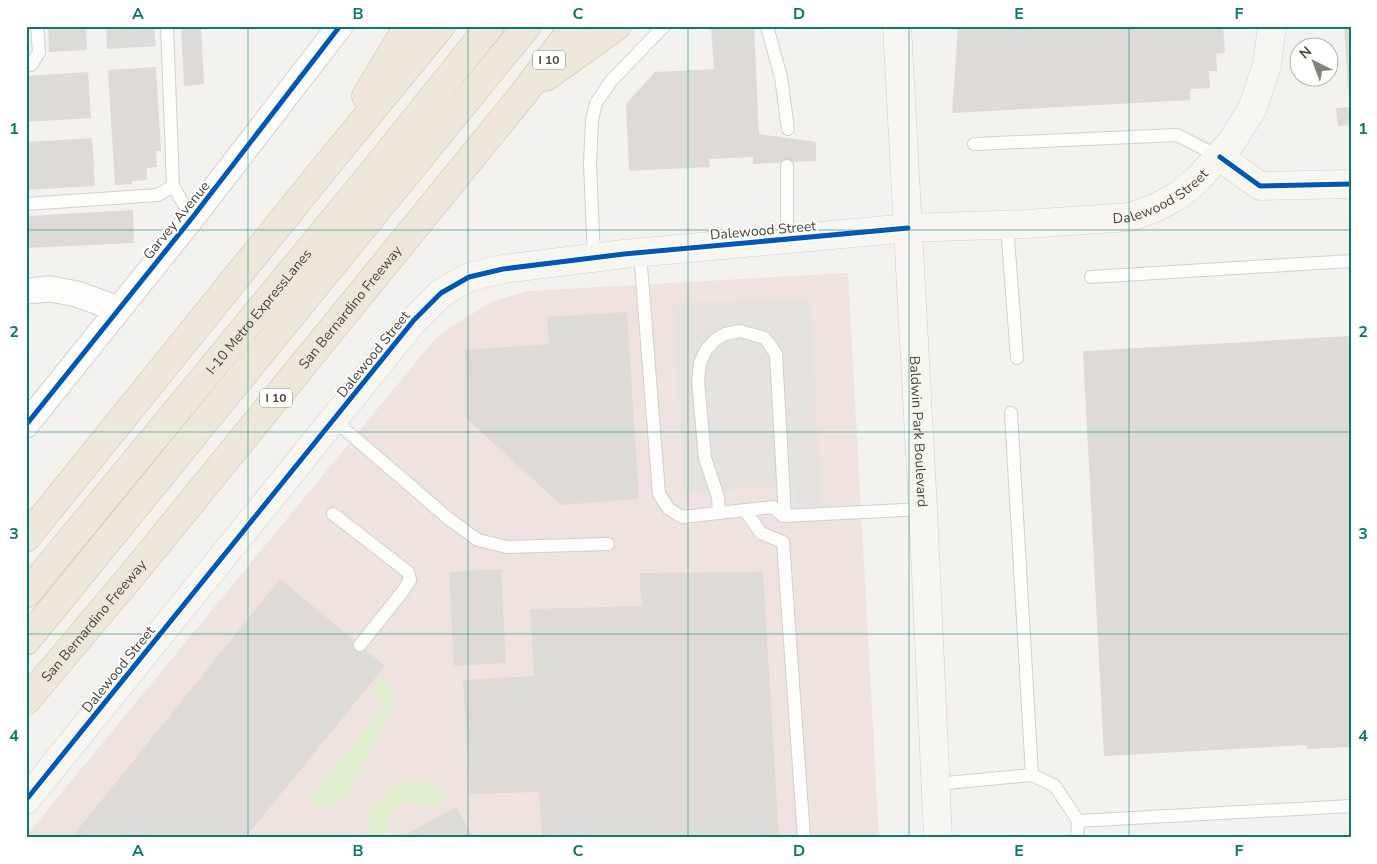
<svg xmlns="http://www.w3.org/2000/svg" width="1377" height="864" viewBox="0 0 1377 864" font-family="'Nunito Sans',sans-serif">
	<rect width="100%" height="100%" fill="#f4f2ee"/>
	<polygon fill="#eee3df" points="848,273 879,838 26,838 26,836 434,340 454,325 491,302 529,291"/>
	<g fill="#e1eecf">
		<path d="M 384,675 C 391,684 389,691 394,702 L 383,727 L 345,797 C 330,810 325,811 308,801 L 384,704 L 371,692 Z"/>
		<path d="M 416,780 C 430,782 438,786 448,797 L 431,808 C 418,799 392,800 388,819 C 387,826 391,831 391,838 L 369,838 C 360,806 388,785 416,780 Z"/>
	</g>
	<polygon fill="#e6e3df" points="810,299 822,508 797,508 794,487 684,492 673,303"/>
	<g fill="#dedbd6">
		<polygon points="48,26 86,26 87,50 49,52"/>
		<polygon points="106,26 154,26 156,46 107,49"/>
		<polygon points="181,26 201,26 204,84 184,86"/>
		<polygon points="711,26 754,26 759,134 816,142 816,161 753,164 753,157 709,159 710,167 629,171 626,104 655,72 714,69"/>
		<polygon points="958,26 1223,26 1225,53 1216,54 1217,71 1209,71 1210,88 1190,89 1190,100 952,113"/>
		<polygon points="1344,26 1351,26 1351,103 1349,103"/>
		<polygon points="156,67 161,151 156,151 157,167 147,168 147,180 132,181 132,184 115,185 108,70"/>
		<polygon points="88,72 91,118 26,122 26,76"/>
		<polygon points="1351,107 1351,125 1338,126 1336,108"/>
		<polygon points="92,138 95,186 26,190 26,142"/>
		<polygon points="133,210 134,243 26,248 26,216"/>
		<polygon points="627,312 639,499 561,505 466,418 465,350 549,344 547,317"/>
		<polygon points="1351,336 1351,747 1307,749 1307,745 1104,756 1083,351"/>
		<polygon points="501,569 506,663 454,666 449,572"/>
		<polygon points="763,572 779,838 542,838 539,792 470,794 463,680 534,676 530,609 642,606 639,573"/>
		<polygon points="280,579 385,666 245,838 71,838"/>
		<polygon points="456,807 474,838 400,838"/>
	</g>
	<g fill="none" stroke-linecap="round" stroke-linejoin="round">
		<defs>
			<g id="lane">
				<polyline points="167,26 173,186 192,218"/>
				<polyline points="767,26 781,77 788,129"/>
				<polyline points="26,65 31,65 39,52 37,26"/>
				<polyline points="974,144 1177,135 1220,157"/>
				<polyline points="787,166 787,239"/>
				<polyline points="26,204 158,195 173,186"/>
				<polyline points="1007,225 1017,358"/>
				<polyline points="640,253 659,494 669,509 682,517 773,507 783,516 923,509"/>
				<polyline points="594,258 590,164 592,120 596,103 611,81 664,26"/>
				<polyline points="1091,277 1351,261"/>
				<polyline points="1011,413 1032,775"/>
				<polyline points="334,420 449,519 478,540 507,547 608,544"/>
				<polyline points="745,510 761,533 783,542 804,838"/>
				<polyline points="719,513 718,497 705,458 698,381 700,363 706,350 715,340 725,334 740,331 765,338 776,354 785,516"/>
				<polyline points="333,514 408,572 410,580 403,591 360,645"/>
				<polyline points="935,784 1032,775 1055,786 1078,821 1077,838"/>
				<polyline points="1078,821 1351,806"/>
			</g>
			<g id="street">
				<polyline points="26,291 51,289 77,294 118,309"/>
				<polyline points="26,425 192,218 340,26"/>
			</g>
			<g id="secondary">
				<path id="s1" d="M 897,26 L 923,509 L 938,838"/>
				<polyline points="1220,157 1260,186 1351,184"/>
				<path id="s2" d="M 26,800 L 414,320 L 441,293 L 469,277 L 503,269 L 624,254 L 908,228 L 1026,224 L 1130,217 L 1155,208 L 1179,195 L 1198,179 L 1233,140 L 1253,107 L 1267,65 L 1272,26"/>
			</g>
			<g id="highway">
				<polyline points="546,77 617,26"/>
				<polyline points="366,96 408,26"/>
				<polyline points="26,538 323,170 441,26"/>
				<path id="s3" d="M 26,594 L 369,177 L 490,26"/>
				<polyline points="26,641 527,26"/>
				<path id="s4" d="M 26,701 L 137,569 L 524,93 L 574,26"/>
			</g>
		</defs>
		<use href="#lane" stroke="#d2d0cb" stroke-width="14"/>
		<use href="#street" stroke="#d2d0cb" stroke-width="27"/>
		<use href="#secondary" stroke="#d3cfc5" stroke-width="29"/>
		<use href="#highway" stroke="#ccbfa9" stroke-width="29"/>
		<use href="#lane" stroke="#fdfdfc" stroke-width="12"/>
		<use href="#street" stroke="#fdfdfc" stroke-width="25"/>
		<use href="#secondary" stroke="#f7f6f1" stroke-width="28"/>
		<use href="#highway" stroke="#ede8db" stroke-width="28"/>
		<defs>
			<g id="cycleway">
				<polyline points="1220,157 1260,186 1351,184"/>
				<polyline points="26,425 192,218 340,26"/>
				<polyline points="26,800 414,320 441,293 469,277 503,269 624,254 908,228"/>
			</g>
		</defs>
		<use href="#cycleway" stroke="#fff" stroke-width="8"/>
		<use href="#cycleway" stroke="#0057b8" stroke-width="5"/>
	</g>
	<path fill="none" stroke="#0f766e" stroke-width="1" stroke-opacity="0.55" d="M 248,26 L 248,838M 468,26 L 468,838M 688,26 L 688,838M 909,26 L 909,838M 1129,26 L 1129,838M 26,230 L 1351,230M 26,432 L 1351,432M 26,634 L 1351,634"/>
	<g text-anchor="middle" stroke-width="4" stroke-linejoin="round" paint-order="stroke">
		<g fill="#fff" stroke="#817c74" stroke-width="1">
			<rect x="533" y="50.5" width="32" height="19" rx="4"/>
			<rect x="260" y="388.5" width="32" height="19" rx="4"/>
		</g>
		<g font-size="12" font-weight="bold" fill="#4b4439">
			<text x="549" y="64">I 10</text>
			<text x="276" y="402">I 10</text>
		</g>
		<g font-size="14" fill="#4b4439" stroke="#fff">
			<text dy="5" stroke="none"><textPath href="#s2" startOffset="1388">Dalewood Street</textPath></text>
			<text transform="translate(176 220) rotate(-51)" y="5">Garvey Avenue</text>
			<text transform="translate(763 230) rotate(-5)" y="5">Dalewood Street</text>
			<text dy="5" stroke="none"><textPath href="#s4" startOffset="510">San Bernardino Freeway</textPath></text>
			<text dy="5" stroke="none"><textPath href="#s3" startOffset="366">I-10 Metro ExpressLanes</textPath></text>
			<text transform="translate(373 354) rotate(-51)" y="5">Dalewood Street</text>
			<text dy="5" stroke="none"><textPath href="#s1" startOffset="406">Baldwin Park Boulevard</textPath></text>
			<text dy="5" stroke="none"><textPath href="#s4" startOffset="105">San Bernardino Freeway</textPath></text>
			<text transform="translate(118 669) rotate(-51)" y="5">Dalewood Street</text>
		</g>
	</g>
	<rect width="1377" height="864" fill="none" stroke="#ffffff" stroke-width="55"/>
	<g transform="translate(1314 62) rotate(318)"><circle r="24" fill="#ffffff" stroke="#b7b4b0"/>
	<path d="M0-4L9 19L0 12L-9 19Z" fill="#868178"/>
	<text y="-8" font-size="14" font-weight="bold" text-anchor="middle" fill="#4b4439">N</text>
	</g>
	<rect x="28" y="28" width="1322" height="808" fill="none" stroke="#0f766e" stroke-width="2"/>
	<g font-size="16" text-anchor="middle" font-weight="bold" fill="#0f766e">
		<text x="138" y="19">A</text>
		<text x="358" y="19">B</text>
		<text x="578" y="19">C</text>
		<text x="799" y="19">D</text>
		<text x="1019" y="19">E</text>
		<text x="1239" y="19">F</text>
		<text x="14" y="134">1</text>
		<text x="1363" y="134">1</text>
		<text x="14" y="337">2</text>
		<text x="1363" y="337">2</text>
		<text x="14" y="539">3</text>
		<text x="1363" y="539">3</text>
		<text x="14" y="741">4</text>
		<text x="1363" y="741">4</text>
		<text x="138" y="856">A</text>
		<text x="358" y="856">B</text>
		<text x="578" y="856">C</text>
		<text x="799" y="856">D</text>
		<text x="1019" y="856">E</text>
		<text x="1239" y="856">F</text>
	</g>
</svg>
